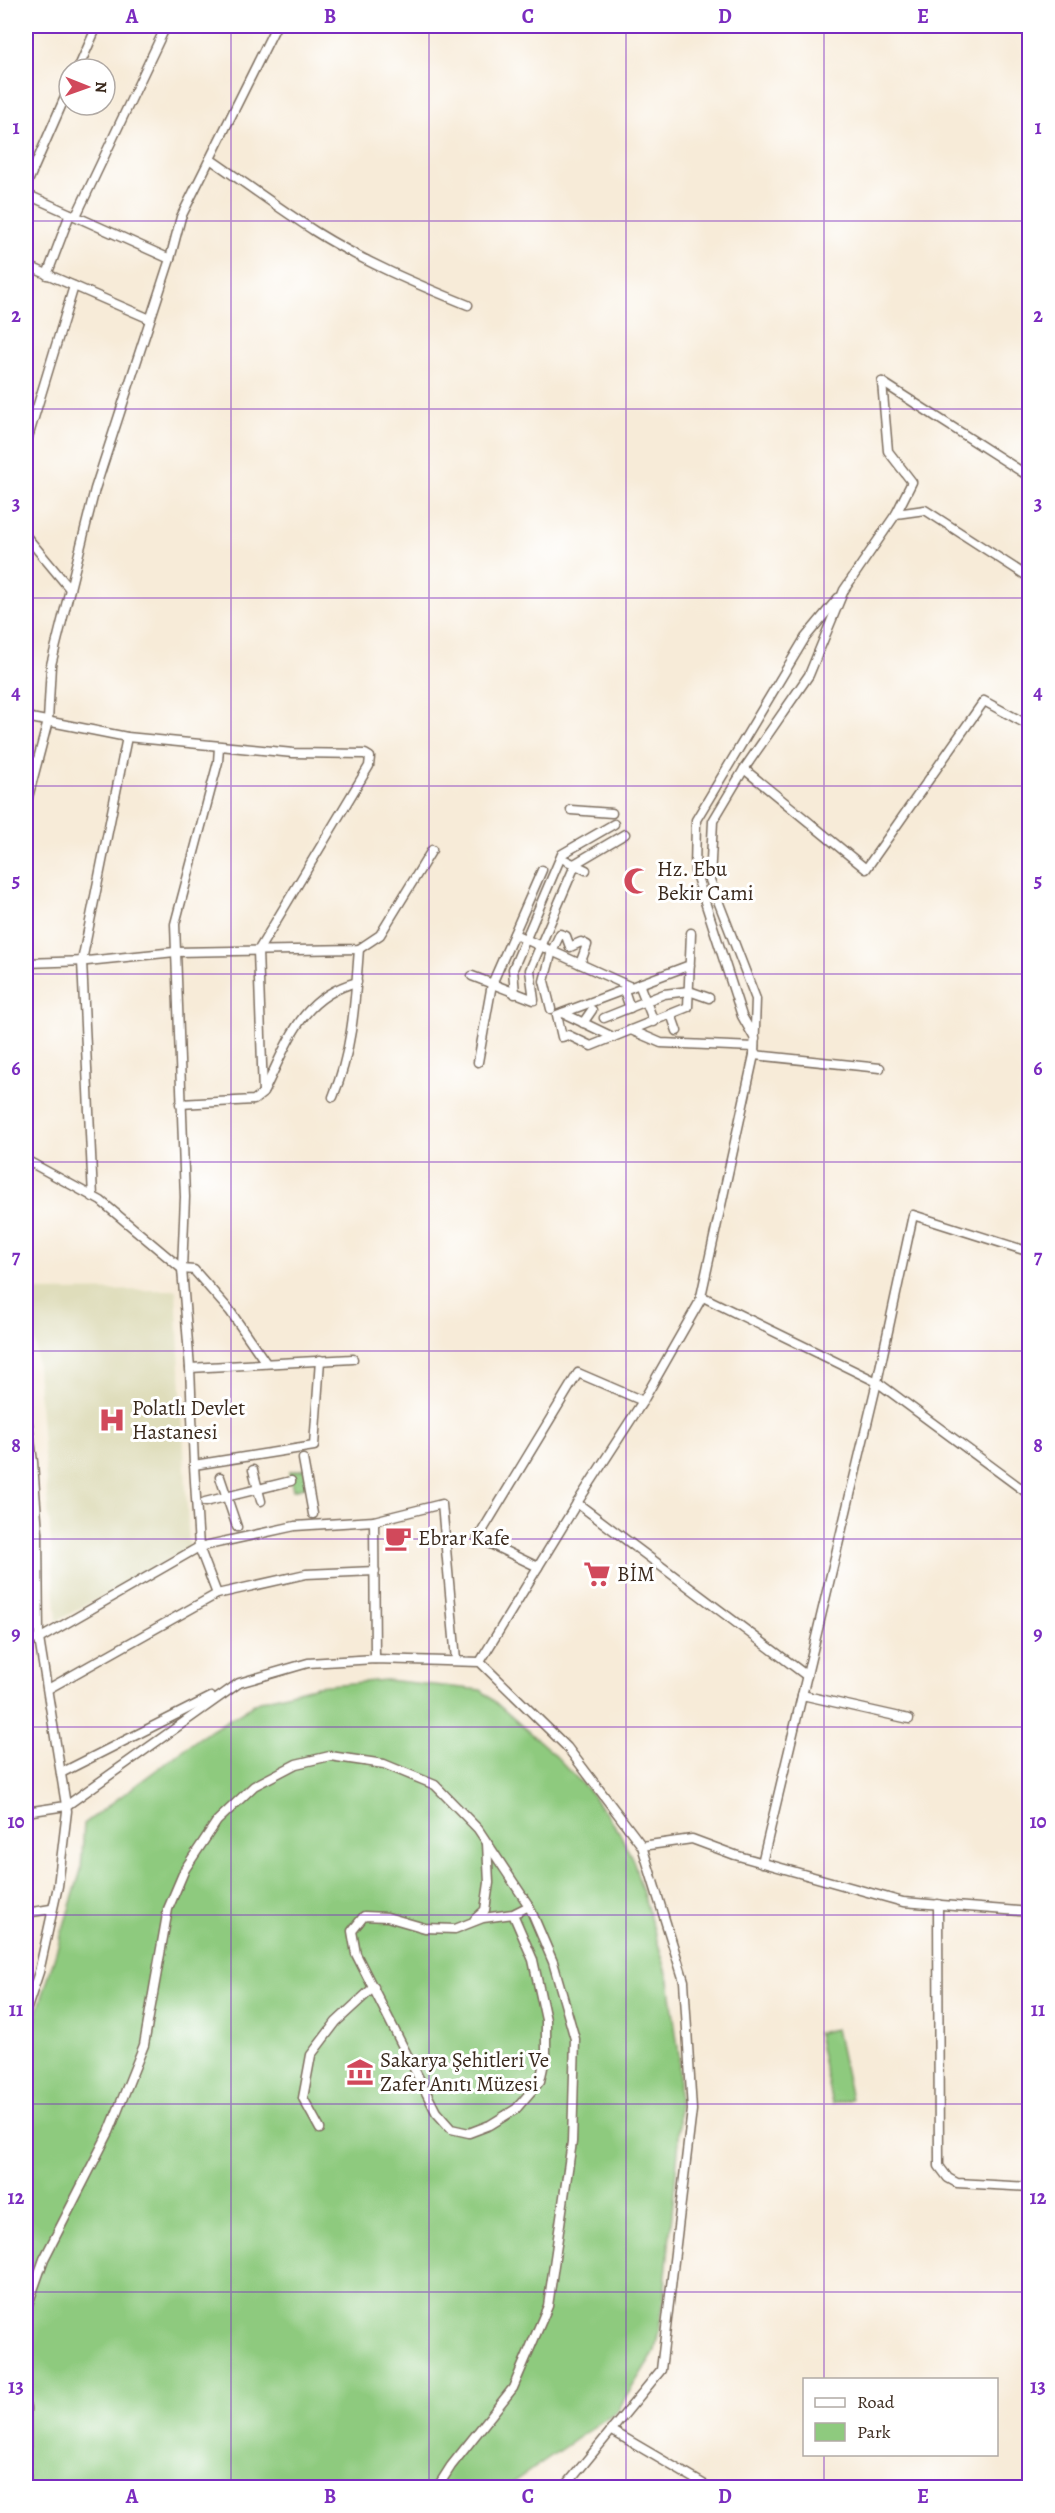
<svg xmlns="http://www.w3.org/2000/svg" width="1055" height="2513" viewBox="0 0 1055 2513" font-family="Alegreya,serif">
	<rect width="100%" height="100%" fill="#fff"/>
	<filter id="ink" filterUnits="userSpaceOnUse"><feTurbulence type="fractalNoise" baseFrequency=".0167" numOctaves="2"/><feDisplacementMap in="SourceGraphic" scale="12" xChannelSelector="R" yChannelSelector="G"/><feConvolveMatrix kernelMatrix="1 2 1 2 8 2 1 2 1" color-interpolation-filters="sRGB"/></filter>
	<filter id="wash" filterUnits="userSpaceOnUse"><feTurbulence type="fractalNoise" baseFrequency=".008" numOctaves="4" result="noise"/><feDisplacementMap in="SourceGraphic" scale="24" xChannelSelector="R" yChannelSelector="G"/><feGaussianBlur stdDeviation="1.35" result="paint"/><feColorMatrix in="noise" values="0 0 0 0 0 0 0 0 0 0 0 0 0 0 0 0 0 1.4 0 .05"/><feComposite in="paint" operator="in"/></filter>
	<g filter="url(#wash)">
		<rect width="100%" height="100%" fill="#f7ebd8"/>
		<polygon fill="#dfddbb" points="176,1290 189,1548 57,1621 31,1291"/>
		<g fill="#8eca7e" stroke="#647a4e" stroke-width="1.5">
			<polygon points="305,1469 308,1486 293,1490 289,1472"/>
			<polygon points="386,1680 481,1690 553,1753 588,1790 618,1830 633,1860 669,1980 679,2056 679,2140 663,2307 655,2351 618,2410 512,2483 509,2487 26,2488 26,2050 81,1870 84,1824 199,1738 259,1701 317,1686"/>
			<polygon points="836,2029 851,2099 832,2104 817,2033"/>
		</g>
	</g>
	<g filter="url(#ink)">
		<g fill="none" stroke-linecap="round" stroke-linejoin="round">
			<defs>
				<g id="street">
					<polyline points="78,69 97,26"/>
					<path d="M 210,159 C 245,183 280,209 316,232 C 364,262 416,284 468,305"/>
					<polyline points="26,186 69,88"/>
					<polyline points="26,194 170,259 95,489 51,665 48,721 26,805"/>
					<polyline points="76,216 166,26"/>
					<polyline points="170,259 181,217 276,26"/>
					<polyline points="26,265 150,319"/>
					<polyline points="47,275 70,214"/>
					<polyline points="882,382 888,451 912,482 896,514 925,510 1030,578"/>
					<polyline points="882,382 1030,477"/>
					<polyline points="26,444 74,286"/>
					<polyline points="26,536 70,589"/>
					<polyline points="26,717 127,737 293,753 365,754 370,757 369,766 258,951 263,1093 254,1100 180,1104"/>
					<polyline points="744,769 866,869 984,701 1030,726"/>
					<polyline points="571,810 612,813"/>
					<polyline points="561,858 586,870"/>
					<polyline points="514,934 631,987"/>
					<polyline points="26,963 87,961 175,952 359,949 380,935 432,850"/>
					<polyline points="690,965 557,1015 562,1037 568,1035 591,1046 688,1007 691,933"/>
					<polyline points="472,976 534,1000 530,970 576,863 625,834"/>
					<polyline points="639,984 654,1022"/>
					<polyline points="624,990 630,1008"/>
					<polyline points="515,994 513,969 562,854 614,824"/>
					<polyline points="551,1009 544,981 552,951 560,934 566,936 570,947 581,942 587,945 580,964"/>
					<polyline points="563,1013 613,1037"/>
					<polyline points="671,1014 677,1031"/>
					<polyline points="604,1018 664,994 689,991 709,998"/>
					<polyline points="583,1023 592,1010"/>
					<polyline points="631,1030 661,1043 754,1047"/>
					<polyline points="755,1039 742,1016 695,871 696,820 805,638 838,598"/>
					<polyline points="754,1055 880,1068"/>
					<polyline points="478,1062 492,984 542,870"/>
					<path d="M 264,1091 C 288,1043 300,997 357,982"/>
					<path d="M 333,1097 C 353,1049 355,1000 359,949"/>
					<polyline points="26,1160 101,1201 182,1269 194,1270 230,1311 266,1363"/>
					<polyline points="93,1197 82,961 127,737"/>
					<polyline points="701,1296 877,1382 1030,1495"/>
					<polyline points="190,1368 353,1359"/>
					<polyline points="26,1410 33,1462 38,1533 39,1639 67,1811 58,1886 39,1972 26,2011"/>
					<polyline points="303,1459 313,1514"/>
					<polyline points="194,1465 314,1446 320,1360"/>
					<polyline points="253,1470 261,1501"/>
					<polyline points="220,1477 237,1527"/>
					<polyline points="205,1502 291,1481"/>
					<polyline points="577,1503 807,1676"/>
					<polyline points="374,1521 375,1659"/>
					<polyline points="26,1533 38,1533"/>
					<polyline points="538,1567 478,1538 578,1373 643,1401"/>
					<polyline points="217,1594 199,1547 194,1465 190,1368 182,1269 185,1197 175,924 218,762 219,747"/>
					<polyline points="26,1640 39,1639 199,1547 295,1526 374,1521 442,1504 456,1660"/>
					<polyline points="480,1662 577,1503 643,1401 700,1301 754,1055 756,999 710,880 713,821 744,769 809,675 844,590 896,514"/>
					<polyline points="48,1689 217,1594 306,1574 375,1571"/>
					<polyline points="802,1695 909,1719"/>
					<polyline points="61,1773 211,1697"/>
					<polyline points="26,1812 66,1806 239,1683 308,1663 375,1659 480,1662 567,1747 642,1846 684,1981 692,2110 661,2370 564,2488"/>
					<polyline points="642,1846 692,1839 735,1855 903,1902 1030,1912"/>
					<polyline points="762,1863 877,1382 913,1215 1030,1252"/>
					<polyline points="938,1904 939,2166 948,2178 957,2183 1030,2187"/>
					<polyline points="26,1913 51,1909"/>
					<polyline points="513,1914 483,1918 455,1929 425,1928 387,1917 364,1916 352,1931 356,1954 436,2112 451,2129 469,2133 490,2125 516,2109 540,2081 546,2054 546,2020 533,1960 513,1914 529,1906"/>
					<polyline points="475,1919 485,1910 489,1883 487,1843"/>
					<polyline points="320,2129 303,2098 311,2055 336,2022 374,1987"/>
					<polyline points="26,2310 44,2259 109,2132 144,2045 168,1909 185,1869 217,1821 254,1786 296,1764 330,1756 384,1764 435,1785 478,1829 529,1906 553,1962 575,2039 572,2142 548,2306 513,2388 451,2466 437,2488"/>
					<polyline points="26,2407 26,2488"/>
					<polyline points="611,2430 710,2488"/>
				</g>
			</defs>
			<use href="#street" stroke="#7d6e5f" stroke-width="11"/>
			<use href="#street" stroke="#fff" stroke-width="8"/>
		</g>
	</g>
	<path fill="none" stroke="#7b2cbf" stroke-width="1.5" stroke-opacity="0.55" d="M 231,26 L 231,2488M 429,26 L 429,2488M 626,26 L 626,2488M 824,26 L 824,2380M 26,221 L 1030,221M 26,409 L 1030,409M 26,598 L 1030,598M 26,786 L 1030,786M 26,974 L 1030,974M 26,1162 L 1030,1162M 26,1351 L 1030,1351M 26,1539 L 1030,1539M 26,1727 L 1030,1727M 26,1915 L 1030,1915M 26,2104 L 1030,2104M 26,2292 L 1030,2292M 824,2454 L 824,2488"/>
	<defs>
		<symbol id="mosque-bare" viewBox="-9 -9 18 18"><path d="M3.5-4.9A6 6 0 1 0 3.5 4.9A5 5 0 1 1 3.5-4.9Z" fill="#d1495b" stroke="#fff" stroke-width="2.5" paint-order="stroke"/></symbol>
		<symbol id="hospital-bare" viewBox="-9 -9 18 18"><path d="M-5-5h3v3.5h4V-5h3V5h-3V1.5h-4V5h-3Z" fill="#d1495b" stroke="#fff" stroke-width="2.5" paint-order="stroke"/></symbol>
		<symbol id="cafe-bare" viewBox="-9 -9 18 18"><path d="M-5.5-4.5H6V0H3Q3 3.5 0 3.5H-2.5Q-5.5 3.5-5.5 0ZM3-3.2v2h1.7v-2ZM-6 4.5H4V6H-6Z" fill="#d1495b" stroke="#fff" stroke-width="2.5" paint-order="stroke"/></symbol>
		<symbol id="supermarket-bare" viewBox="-9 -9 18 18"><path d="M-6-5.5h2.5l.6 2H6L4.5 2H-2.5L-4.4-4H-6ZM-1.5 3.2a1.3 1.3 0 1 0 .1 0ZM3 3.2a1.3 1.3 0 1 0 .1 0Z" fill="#d1495b" stroke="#fff" stroke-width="2.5" paint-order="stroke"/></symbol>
		<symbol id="museum-bare" viewBox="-9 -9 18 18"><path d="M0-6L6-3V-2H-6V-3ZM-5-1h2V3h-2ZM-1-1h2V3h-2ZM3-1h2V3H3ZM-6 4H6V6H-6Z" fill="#d1495b" stroke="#fff" stroke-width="2.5" paint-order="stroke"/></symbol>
	</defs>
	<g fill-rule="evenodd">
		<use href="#mosque-bare" x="618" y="862" width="38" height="38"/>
		<use href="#hospital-bare" x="93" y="1401" width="38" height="38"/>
		<use href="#cafe-bare" x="379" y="1519" width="38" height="38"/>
		<use href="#supermarket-bare" x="578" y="1555" width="38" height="38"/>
		<use href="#museum-bare" x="341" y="2053" width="38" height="38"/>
	</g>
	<g text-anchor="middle" stroke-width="6" stroke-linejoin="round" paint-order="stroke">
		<g font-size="21" fill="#3b2a1e" stroke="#fff" text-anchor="start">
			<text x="657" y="876">Hz. Ebu<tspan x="657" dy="24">Bekir Cami</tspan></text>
			<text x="132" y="1415">Polatlı Devlet<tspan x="132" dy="24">Hastanesi</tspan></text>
			<text x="418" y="1545">Ebrar Kafe</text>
			<text x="617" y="1581">BİM</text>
			<text x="380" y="2067">Sakarya Şehitleri Ve<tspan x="380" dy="24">Zafer Anıtı Müzesi</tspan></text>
		</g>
	</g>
	<rect width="1055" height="2513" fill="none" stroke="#fff" stroke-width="66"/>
	<rect x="803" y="2378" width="195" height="78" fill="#ffffff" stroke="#b1aaa5" stroke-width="1.5"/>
	<rect x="815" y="2398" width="30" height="9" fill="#ffffff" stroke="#b1aaa5" stroke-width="1.5"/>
	<text x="857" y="2408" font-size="18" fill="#3b2a1e">Road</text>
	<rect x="815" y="2423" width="30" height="18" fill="#8eca7e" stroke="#b1aaa5" stroke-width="1.5"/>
	<text x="857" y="2438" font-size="18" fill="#3b2a1e">Park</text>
	<g transform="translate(87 87) rotate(91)"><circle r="28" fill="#ffffff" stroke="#b1aaa5" stroke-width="1.5"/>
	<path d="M0-4.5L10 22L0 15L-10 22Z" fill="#d1495b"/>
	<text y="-9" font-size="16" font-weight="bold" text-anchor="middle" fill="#3b2a1e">N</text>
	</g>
	<rect x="33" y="33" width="989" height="2447" fill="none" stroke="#7b2cbf" stroke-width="2"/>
	<g font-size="20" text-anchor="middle" font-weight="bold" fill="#7b2cbf">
		<text x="132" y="23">A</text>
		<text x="330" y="23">B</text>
		<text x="528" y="23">C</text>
		<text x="725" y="23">D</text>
		<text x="923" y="23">E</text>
		<text x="16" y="134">1</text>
		<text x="1038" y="134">1</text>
		<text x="16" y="322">2</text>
		<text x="1038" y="322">2</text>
		<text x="16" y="510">3</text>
		<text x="1038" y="510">3</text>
		<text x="16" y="699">4</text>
		<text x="1038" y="699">4</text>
		<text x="16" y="887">5</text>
		<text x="1038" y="887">5</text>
		<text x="16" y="1075">6</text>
		<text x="1038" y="1075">6</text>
		<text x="16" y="1263">7</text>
		<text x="1038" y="1263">7</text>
		<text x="16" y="1452">8</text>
		<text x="1038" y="1452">8</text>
		<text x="16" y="1640">9</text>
		<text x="1038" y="1640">9</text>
		<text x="16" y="1828">10</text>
		<text x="1038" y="1828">10</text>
		<text x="16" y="2016">11</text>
		<text x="1038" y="2016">11</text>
		<text x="16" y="2204">12</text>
		<text x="1038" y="2204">12</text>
		<text x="16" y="2393">13</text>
		<text x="1038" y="2393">13</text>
		<text x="132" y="2503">A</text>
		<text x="330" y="2503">B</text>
		<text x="528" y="2503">C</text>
		<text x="725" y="2503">D</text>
		<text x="923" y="2503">E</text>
	</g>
</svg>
